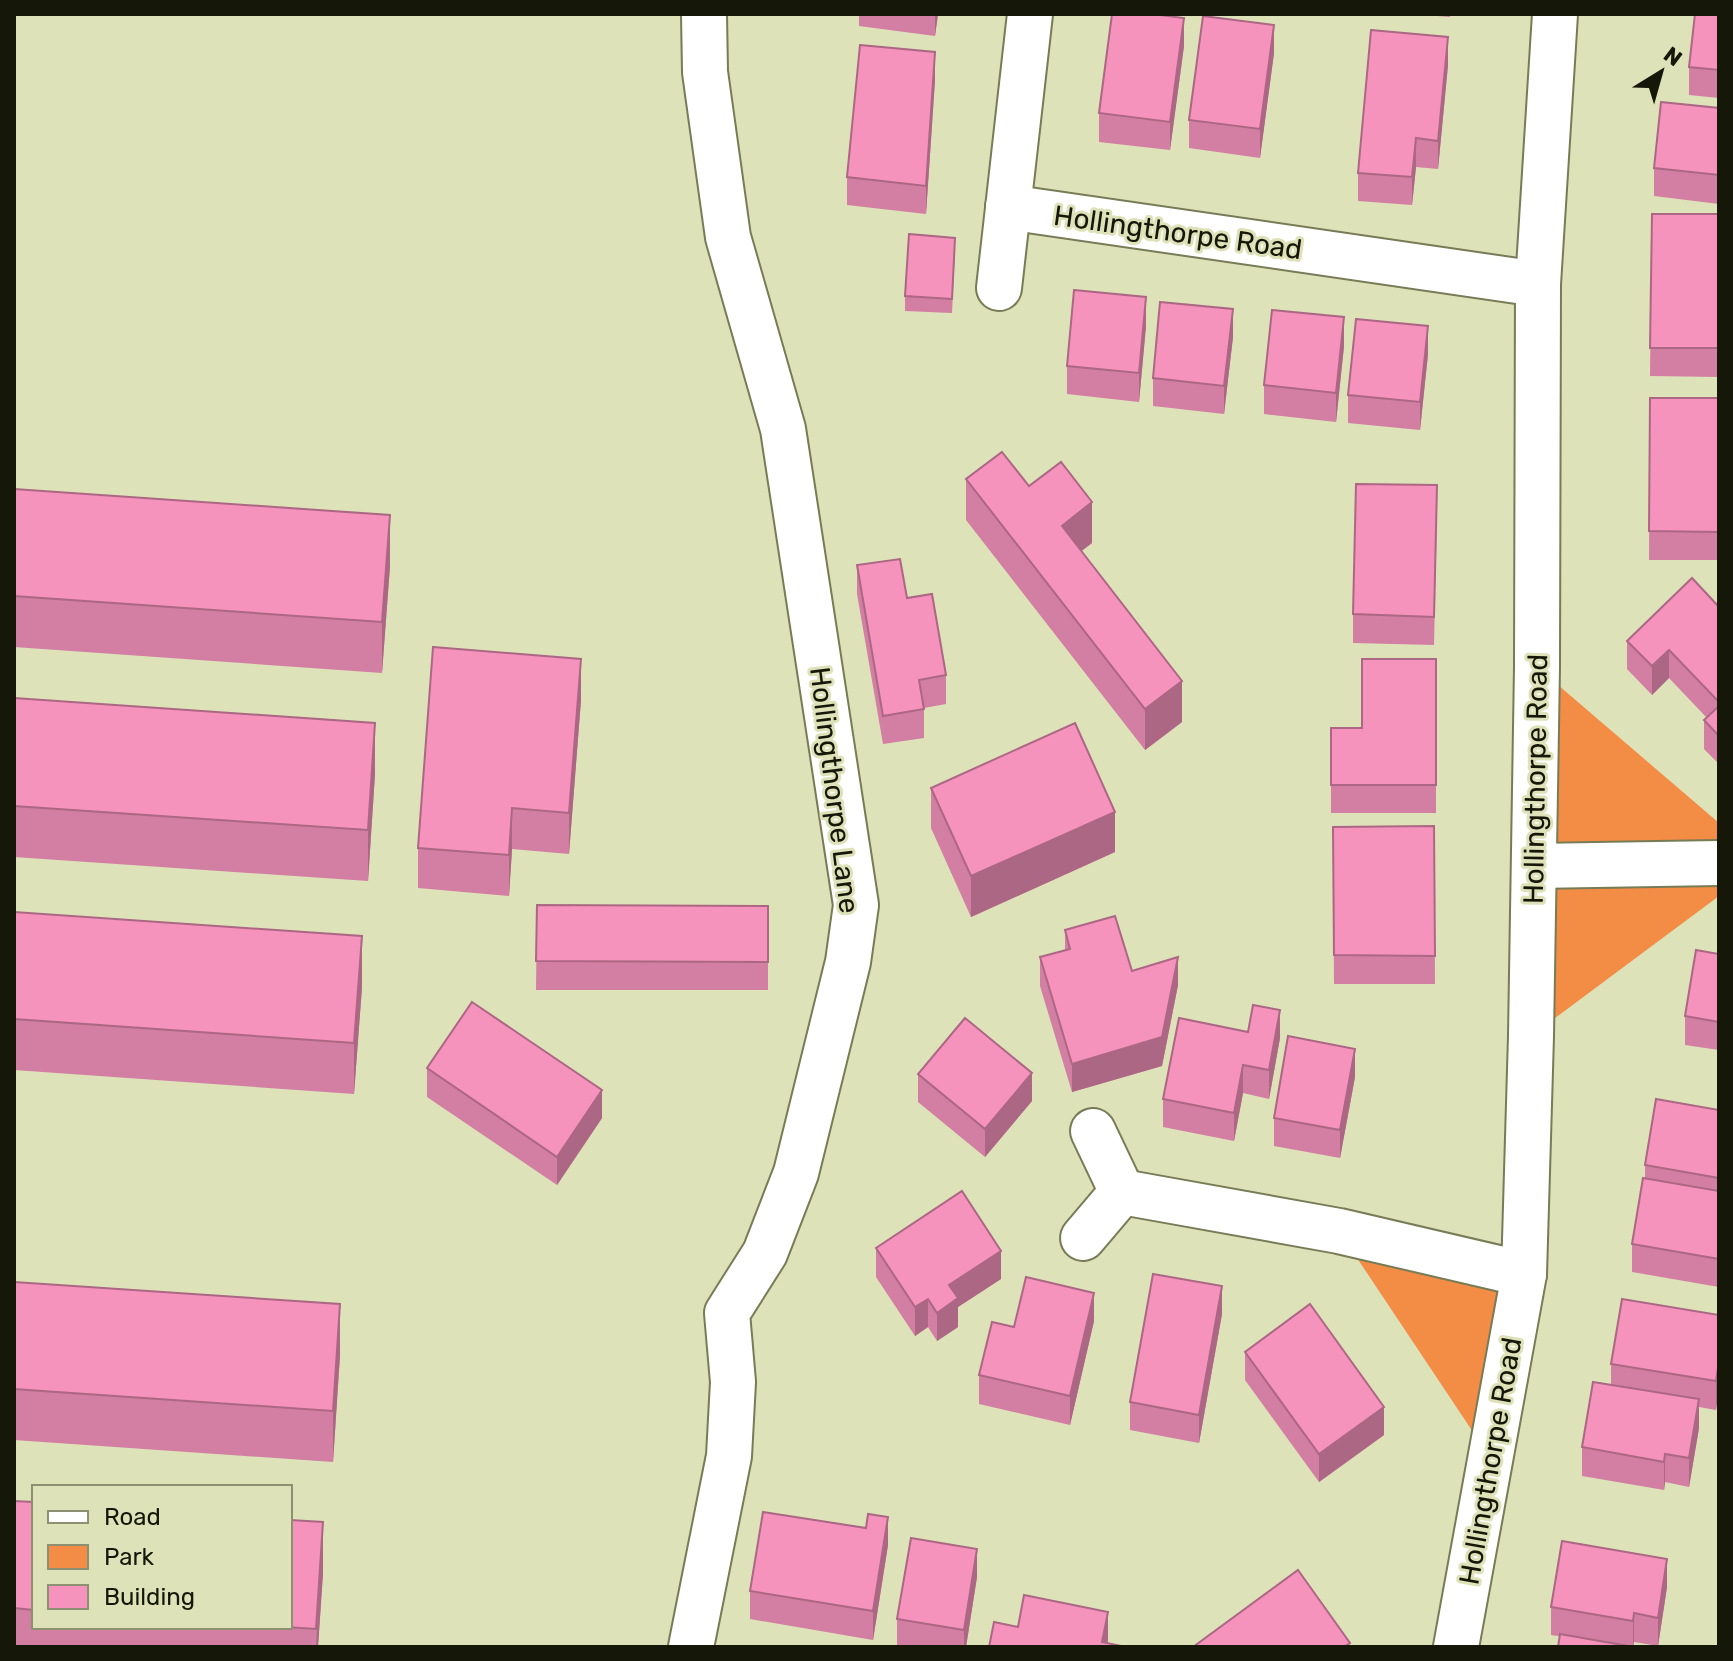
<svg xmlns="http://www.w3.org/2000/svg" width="1733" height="1661" viewBox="0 0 1733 1661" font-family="Rubik,sans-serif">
	<rect width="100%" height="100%" fill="#dde2b9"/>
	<g fill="#f38c44">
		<polygon points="1537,667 1719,823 1719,896 1531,1036"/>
		<polygon points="1339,1231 1524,1274 1491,1459"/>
	</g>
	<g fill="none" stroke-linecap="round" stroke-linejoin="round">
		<defs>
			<g id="minor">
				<polyline points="1008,207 1538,284"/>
				<polyline points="999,288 1030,14"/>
				<polyline points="1534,866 1719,863"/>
				<polyline points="1122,1192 1339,1231 1524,1274"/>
				<polyline points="1083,1238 1122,1192 1093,1131"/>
				<polyline points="691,1647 729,1456 733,1382 727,1313 765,1253 796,1173 848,962 856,905 783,429 728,237 705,72 704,14"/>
				<polyline points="1456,1647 1524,1274 1531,1036 1537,667 1538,284 1555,14"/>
			</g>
		</defs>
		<use href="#minor" stroke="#777b56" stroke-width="48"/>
		<use href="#minor" stroke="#fff" stroke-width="44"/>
	</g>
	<g fill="#d37ea3">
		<polygon points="859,14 938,14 935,36 859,26"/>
		<polygon points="1410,14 1450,14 1450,17"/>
		<polygon points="1719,14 1719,98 1689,95 1689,67"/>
		<polygon points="1184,46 1170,150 1099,142 1099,113"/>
		<polygon points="1274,53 1260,158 1189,148 1189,120"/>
		<polygon points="1448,65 1438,169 1416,167 1412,205 1358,201 1358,173"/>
		<polygon points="935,80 926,214 847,205 847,177"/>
		<polygon points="1719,108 1719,204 1654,196 1654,168"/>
		<polygon points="1652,214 1719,214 1719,377 1650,376"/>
		<polygon points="955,252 952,313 905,311 905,296"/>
		<polygon points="1146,326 1139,402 1067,394 1067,366"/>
		<polygon points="1233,337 1224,414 1153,406 1153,378"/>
		<polygon points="1344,346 1336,422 1264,414 1264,385"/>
		<polygon points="1428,354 1420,430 1348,423 1348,395"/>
		<polygon points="1650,398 1719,398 1719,560 1649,560"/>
		<polygon points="966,479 1029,486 1092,543 1081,551 1182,722 1145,750 966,520"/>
		<polygon points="14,489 390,566 382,673 14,647"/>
		<polygon points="1437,513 1434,645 1353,643 1353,614"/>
		<polygon points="857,565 907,598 946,675 946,704 924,708 924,738 883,744 857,594"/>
		<polygon points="1719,607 1719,764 1704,749 1704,720 1707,718 1669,678 1652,695 1627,669 1627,641"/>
		<polygon points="1436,659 1436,813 1331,813 1331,728 1362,728"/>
		<polygon points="14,698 375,774 368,881 14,857"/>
		<polygon points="581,700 569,854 512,849 509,896 418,888 418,848"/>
		<polygon points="931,788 1115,852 971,917 931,828"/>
		<polygon points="1434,826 1435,984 1334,984 1333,827"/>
		<polygon points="537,905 768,906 768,990 536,990"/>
		<polygon points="14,912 362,987 354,1094 14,1070"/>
		<polygon points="1065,930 1132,971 1178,985 1162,1066 1072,1092 1040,986 1040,957 1065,950"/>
		<polygon points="1719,954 1719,1050 1685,1045 1685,1016"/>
		<polygon points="1280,1038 1269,1099 1243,1093 1234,1141 1163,1127 1163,1099"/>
		<polygon points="427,1068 602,1118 557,1185 427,1097"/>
		<polygon points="918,1074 1032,1101 985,1157 918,1102"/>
		<polygon points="1355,1077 1340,1158 1274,1146 1274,1118"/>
		<polygon points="1719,1110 1719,1287 1632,1272 1632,1244 1645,1179 1645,1165"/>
		<polygon points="876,1248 1001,1279 958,1307 958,1327 937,1341 928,1327 915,1336 876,1277"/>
		<polygon points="14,1282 340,1355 333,1462 14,1440"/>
		<polygon points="1222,1314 1199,1443 1130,1430 1130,1402"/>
		<polygon points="1719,1315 1719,1389 1716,1410 1699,1407 1699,1428 1689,1487 1665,1482 1664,1490 1582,1476 1582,1447 1611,1385 1611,1364"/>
		<polygon points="1094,1321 1070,1425 979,1404 979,1375 1014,1327"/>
		<polygon points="1245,1352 1384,1435 1319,1482 1245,1380"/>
		<polygon points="14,1501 34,1502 34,1627 290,1627 323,1573 318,1647 14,1647"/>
		<polygon points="888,1545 873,1640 750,1619 750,1591"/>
		<polygon points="977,1577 966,1647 897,1647 897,1619"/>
		<polygon points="1667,1587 1658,1646 1634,1642 1633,1647 1551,1635 1551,1607"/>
	</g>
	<g fill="#ac6784">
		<polygon points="935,14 938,14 935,36"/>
		<polygon points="1184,18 1184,46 1170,150 1170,122"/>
		<polygon points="1274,25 1274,53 1260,158 1260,129"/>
		<polygon points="1448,37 1448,65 1438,169 1438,141"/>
		<polygon points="935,52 935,80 926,214 926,186"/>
		<polygon points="1416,138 1416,167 1412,205 1412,177"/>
		<polygon points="1146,297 1146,326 1139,402 1139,373"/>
		<polygon points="1233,309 1233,337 1224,414 1224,386"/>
		<polygon points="1344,317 1344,346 1336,422 1336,393"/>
		<polygon points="1428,326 1428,354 1420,430 1420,402"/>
		<polygon points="1092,502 1092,543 1062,566 1062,526"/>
		<polygon points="390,515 390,566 382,673 382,622"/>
		<polygon points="1669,650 1669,678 1652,695 1652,666"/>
		<polygon points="581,659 581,700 569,854 569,813"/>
		<polygon points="1182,681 1182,722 1145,750 1145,709"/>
		<polygon points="375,723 375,774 368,881 368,830"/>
		<polygon points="512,808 512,849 509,896 509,855"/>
		<polygon points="1115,812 1115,852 971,917 971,876"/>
		<polygon points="362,936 362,987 354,1094 354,1043"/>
		<polygon points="1178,957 1178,985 1162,1066 1072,1092 1072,1064"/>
		<polygon points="1280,1010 1280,1038 1269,1099 1269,1070"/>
		<polygon points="1355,1049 1355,1077 1340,1158 1340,1130"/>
		<polygon points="1243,1065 1243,1093 1234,1141 1234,1113"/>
		<polygon points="1032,1073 1032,1101 985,1157 985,1129"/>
		<polygon points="602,1090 602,1118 557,1185 557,1157"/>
		<polygon points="1001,1251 1001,1279 958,1307 958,1327 937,1341 937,1313 949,1285"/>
		<polygon points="1222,1286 1222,1314 1199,1443 1199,1415"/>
		<polygon points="1094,1293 1094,1321 1070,1425 1070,1396"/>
		<polygon points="928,1299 928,1327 915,1336 915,1307"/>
		<polygon points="340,1304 340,1355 333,1462 333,1411"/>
		<polygon points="1719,1361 1719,1389 1716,1410 1716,1381"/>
		<polygon points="1699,1399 1699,1428 1689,1487 1689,1458"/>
		<polygon points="1384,1407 1384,1435 1319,1482 1319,1454"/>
		<polygon points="1665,1454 1665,1482 1664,1490 1664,1462"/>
		<polygon points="888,1517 888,1545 873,1640 873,1611"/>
		<polygon points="323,1522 323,1573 318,1647 316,1647"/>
		<polygon points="977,1549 977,1577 966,1647 964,1647 964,1630"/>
		<polygon points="1667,1559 1667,1587 1658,1646 1658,1618"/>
		<polygon points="1108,1612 1108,1640 1107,1647 1102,1642"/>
		<polygon points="1634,1613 1634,1642 1633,1647 1633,1621"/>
	</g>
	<g fill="#f593bd" stroke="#ac6784" stroke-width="2">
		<polygon points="1112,14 1152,14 1184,18 1170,122 1099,113"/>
		<polygon points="1695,14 1719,14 1719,70 1689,67"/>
		<polygon points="1203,16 1274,25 1260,129 1189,120"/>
		<polygon points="1371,30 1448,37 1438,141 1416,138 1412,177 1358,173"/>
		<polygon points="860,45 935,52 926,186 847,177"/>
		<polygon points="1661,102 1719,108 1719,175 1654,168"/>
		<polygon points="1652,214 1719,214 1719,348 1650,348"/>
		<polygon points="909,234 955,238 952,299 905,296"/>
		<polygon points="1074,290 1146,297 1139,373 1067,366"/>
		<polygon points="1160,302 1233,309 1224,386 1153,378"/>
		<polygon points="1272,310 1344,317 1336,393 1264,385"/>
		<polygon points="1356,319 1428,326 1420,402 1348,395"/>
		<polygon points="1650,398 1719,398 1719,532 1649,531"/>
		<polygon points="1002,452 1029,486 1061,462 1092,502 1062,526 1182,681 1145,709 966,479"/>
		<polygon points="1356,484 1437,485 1434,617 1353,614"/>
		<polygon points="14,489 390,515 382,622 14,596"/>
		<polygon points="900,559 907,598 932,594 946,675 919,680 924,709 883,716 857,565"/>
		<polygon points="1692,578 1719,607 1719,702 1669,650 1652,666 1627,641"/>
		<polygon points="433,647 581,659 569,813 512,808 509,855 418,848"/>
		<polygon points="1362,659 1436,659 1436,785 1331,785 1331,728 1362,728"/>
		<polygon points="14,698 375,723 368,830 14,806"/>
		<polygon points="1719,706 1719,736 1704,720"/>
		<polygon points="1075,723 1115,812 971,876 931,788"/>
		<polygon points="1434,826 1435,956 1334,955 1333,827"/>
		<polygon points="537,905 768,906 768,962 536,961"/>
		<polygon points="14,912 362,936 354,1043 14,1019"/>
		<polygon points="1115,916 1132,971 1178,957 1162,1037 1072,1064 1040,957 1070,949 1065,930"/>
		<polygon points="1696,950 1719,954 1719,1022 1685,1016"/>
		<polygon points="472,1002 602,1090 557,1157 427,1068"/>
		<polygon points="1253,1005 1280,1010 1269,1070 1243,1065 1234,1113 1163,1099 1179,1018 1248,1032"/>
		<polygon points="965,1018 1032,1073 985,1129 918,1074"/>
		<polygon points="1288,1036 1355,1049 1340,1130 1274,1118"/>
		<polygon points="1656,1099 1719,1110 1719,1178 1645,1165"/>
		<polygon points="1643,1178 1719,1191 1719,1259 1632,1244"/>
		<polygon points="962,1191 1001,1251 949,1285 958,1298 937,1313 928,1299 915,1307 876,1248"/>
		<polygon points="1153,1274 1222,1286 1199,1415 1130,1402"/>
		<polygon points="1026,1277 1094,1293 1070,1396 979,1375 992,1322 1014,1327"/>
		<polygon points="14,1282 340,1304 333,1411 14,1389"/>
		<polygon points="1622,1299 1719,1315 1719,1361 1716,1381 1611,1364"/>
		<polygon points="1310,1304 1384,1407 1319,1454 1245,1352"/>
		<polygon points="1593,1382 1699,1399 1689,1458 1665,1454 1664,1462 1582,1447"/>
		<polygon points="14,1501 34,1502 34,1610 14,1608"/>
		<polygon points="763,1512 866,1528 868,1514 888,1517 873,1611 750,1591"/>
		<polygon points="290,1520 323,1522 316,1629 286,1627 290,1627"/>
		<polygon points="911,1538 977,1549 964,1630 897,1619"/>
		<polygon points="1562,1541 1667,1559 1658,1618 1634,1613 1633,1621 1551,1607"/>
		<polygon points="1298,1570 1350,1643 1344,1647 1193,1647"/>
		<polygon points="1024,1595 1108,1612 1102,1642 1126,1647 989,1647 994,1622 1018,1627"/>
		<polygon points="1560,1634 1634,1647 1558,1647"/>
	</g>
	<g text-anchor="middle" stroke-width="6" stroke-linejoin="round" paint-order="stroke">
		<g font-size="28" fill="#151708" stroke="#dde2b9">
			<text transform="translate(1178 232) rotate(8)" y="10">Hollingthorpe Road</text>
			<text transform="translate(1535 779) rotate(-89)" y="10">Hollingthorpe Road</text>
			<text transform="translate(835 790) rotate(83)" y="10">Hollingthorpe Lane</text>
			<text transform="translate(1490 1461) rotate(-80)" y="10">Hollingthorpe Road</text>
		</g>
	</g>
	<rect width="1733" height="1661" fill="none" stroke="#151708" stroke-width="32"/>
	<rect x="32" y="1485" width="260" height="144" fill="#dde2b9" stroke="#8d9172" stroke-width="2"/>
	<rect x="48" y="1511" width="40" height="12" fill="#ffffff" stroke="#8d9172" stroke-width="2"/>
	<text x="104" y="1525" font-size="24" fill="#151708">Road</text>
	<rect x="48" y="1545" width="40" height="24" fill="#f38c44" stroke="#8d9172" stroke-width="2"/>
	<text x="104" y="1565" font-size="24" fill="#151708">Park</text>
	<rect x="48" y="1585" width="40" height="24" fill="#f593bd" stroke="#8d9172" stroke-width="2"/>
	<text x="104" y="1605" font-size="24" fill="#151708">Building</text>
	<g transform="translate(1661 72) rotate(37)" stroke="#dde2b9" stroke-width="6" paint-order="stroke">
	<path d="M0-6L14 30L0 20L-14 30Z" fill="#151708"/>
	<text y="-12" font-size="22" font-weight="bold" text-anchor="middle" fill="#151708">N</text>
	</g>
</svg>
